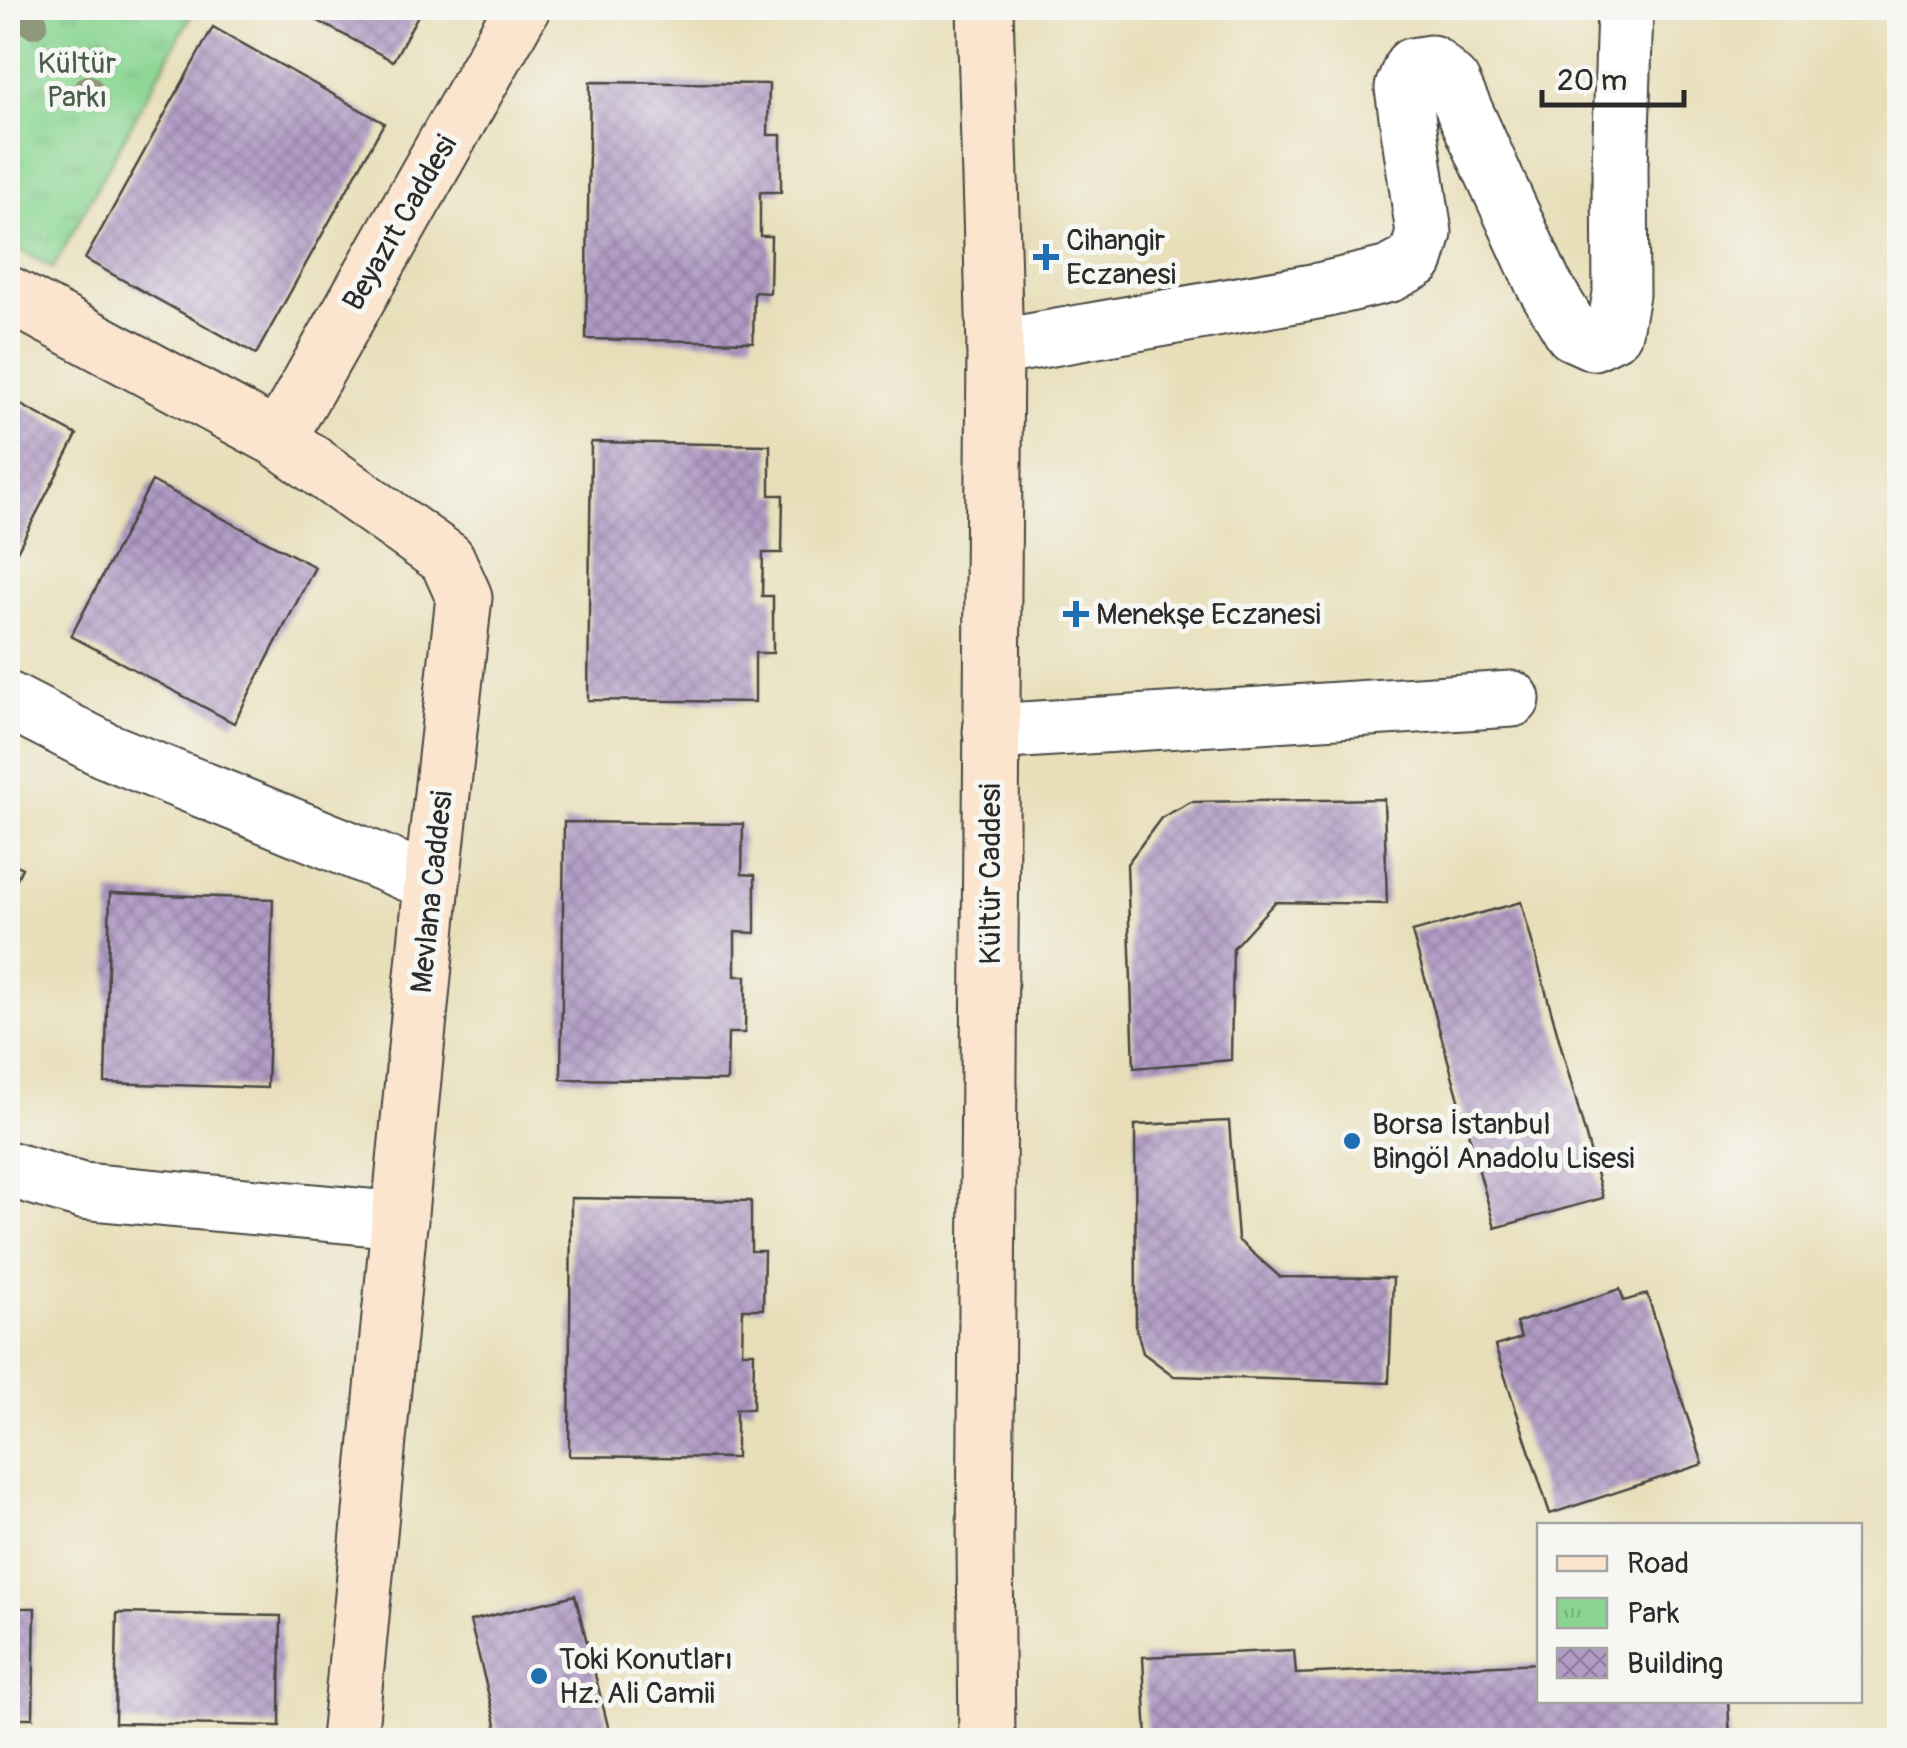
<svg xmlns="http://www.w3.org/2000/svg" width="1907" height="1748" font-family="Pangolin,sans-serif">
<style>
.park{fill:url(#park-tufts);stroke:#5a805e;stroke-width:2.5}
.building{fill:url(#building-cross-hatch)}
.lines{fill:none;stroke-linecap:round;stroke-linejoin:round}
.street-casing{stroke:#474640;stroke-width:59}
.secondary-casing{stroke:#474640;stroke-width:59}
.street{stroke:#fff;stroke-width:55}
.secondary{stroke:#fbe5cf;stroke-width:55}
.tree{fill:#90987c}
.poi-dot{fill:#1f6fb2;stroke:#f6f6f2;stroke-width:4}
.labels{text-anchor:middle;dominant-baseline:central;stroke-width:10;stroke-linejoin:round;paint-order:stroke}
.park-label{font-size:30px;fill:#485e4a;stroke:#f6f6f2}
.street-label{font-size:30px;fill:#2b2b2b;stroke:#f6f6f2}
.poi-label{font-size:30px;fill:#2b2b2b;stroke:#f6f6f2;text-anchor:start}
</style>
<defs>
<pattern id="park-tufts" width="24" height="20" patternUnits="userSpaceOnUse" patternTransform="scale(2.5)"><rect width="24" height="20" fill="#8ad592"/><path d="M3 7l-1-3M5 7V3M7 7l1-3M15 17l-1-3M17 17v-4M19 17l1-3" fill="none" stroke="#77b77e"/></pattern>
<pattern id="building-cross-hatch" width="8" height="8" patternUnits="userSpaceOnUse" patternTransform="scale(2.5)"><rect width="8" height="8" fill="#b29cc6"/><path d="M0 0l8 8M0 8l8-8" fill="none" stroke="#917fa1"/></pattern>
</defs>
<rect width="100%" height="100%" fill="#f6f6f2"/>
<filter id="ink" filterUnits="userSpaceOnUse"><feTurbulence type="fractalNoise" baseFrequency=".01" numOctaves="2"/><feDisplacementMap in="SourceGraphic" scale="20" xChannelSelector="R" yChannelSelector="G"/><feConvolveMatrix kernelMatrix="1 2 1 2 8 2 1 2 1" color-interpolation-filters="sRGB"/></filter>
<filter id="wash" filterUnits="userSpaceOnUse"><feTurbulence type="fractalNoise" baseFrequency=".0048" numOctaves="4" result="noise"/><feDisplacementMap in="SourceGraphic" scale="40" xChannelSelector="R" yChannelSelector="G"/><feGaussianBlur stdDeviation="2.25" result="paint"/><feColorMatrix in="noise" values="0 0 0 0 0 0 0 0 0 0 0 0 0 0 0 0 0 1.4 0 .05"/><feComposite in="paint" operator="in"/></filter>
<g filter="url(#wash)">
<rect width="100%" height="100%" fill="#e8dfba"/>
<path class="park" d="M 8,8 L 195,8 L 53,268 L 8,244 Z"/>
<g id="blocks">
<path class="building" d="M 294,8 L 422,8 L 393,61 Z
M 213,27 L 384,123 L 256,354 L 85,259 Z
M 590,82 L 769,84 L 768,135 L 781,135 L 781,192 L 760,192 L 760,236 L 771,236 L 770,293 L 754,292 L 753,342 L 586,339 Z
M 8,398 L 77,435 L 8,569 Z
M 591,442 L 770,445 L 770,495 L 783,495 L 782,553 L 763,553 L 762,596 L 773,596 L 773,653 L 755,653 L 755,702 L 588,700 Z
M 152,481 L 315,567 L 234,723 L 71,636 Z
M 1384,799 L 1387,904 L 1275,902 L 1233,948 L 1231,1060 L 1134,1068 L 1127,864 L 1161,818 L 1191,802 Z
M 564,822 L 743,824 L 742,874 L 755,875 L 755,933 L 735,932 L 735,976 L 746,976 L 745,1033 L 728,1033 L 727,1081 L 561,1079 Z
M 8,860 L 22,868 L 8,897 Z
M 110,893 L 273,899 L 267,1088 L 105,1083 Z
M 1521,902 L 1603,1198 L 1495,1228 L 1412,932 Z
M 1229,1121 L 1238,1240 L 1280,1277 L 1393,1278 L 1389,1383 L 1174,1376 L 1143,1353 L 1136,1326 L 1135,1125 Z
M 571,1198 L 751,1201 L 751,1251 L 764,1251 L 763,1309 L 743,1309 L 742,1352 L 754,1352 L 753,1409 L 736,1409 L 736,1458 L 569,1456 Z
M 1620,1289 L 1624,1301 L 1647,1294 L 1703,1464 L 1550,1514 L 1495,1346 L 1521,1338 L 1516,1323 Z
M 575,1595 L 609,1730 L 569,1740 L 500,1740 L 470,1621 Z
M 8,1608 L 35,1608 L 33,1718 L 8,1718 Z
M 117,1613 L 281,1616 L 280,1726 L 115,1723 Z
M 1294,1650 L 1296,1674 L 1540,1663 L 1540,1700 L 1728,1700 L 1730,1740 L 1147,1740 L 1143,1657 Z"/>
</g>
</g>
<g filter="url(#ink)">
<use href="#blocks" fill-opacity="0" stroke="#474640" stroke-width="2.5"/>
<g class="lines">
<g class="street-casing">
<path id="street" d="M 995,348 L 1323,290 L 1390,274 L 1416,260 L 1424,233 L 1403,88 L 1412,66 L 1431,63 L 1452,83 L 1543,283 L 1573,333 L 1593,342 L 1614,332 L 1621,294 L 1620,167 L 1625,8
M 8,700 L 105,750 L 432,883
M 991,732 L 1512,699
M 8,1169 L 82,1191 L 400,1220"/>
</g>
<g class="secondary-casing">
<path id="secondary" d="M 985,8 L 995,348 L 985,1546 L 987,1740
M 8,294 L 278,439 L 447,559 L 464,597 L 432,883 L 349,1740
M 278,439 L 522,8"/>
</g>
<use href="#street" class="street"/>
<use href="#secondary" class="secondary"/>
</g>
<g class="tree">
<circle cx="33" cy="23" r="15"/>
<circle cx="88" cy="90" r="15"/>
</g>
</g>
<g class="poi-dot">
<path d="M1041 242h10v10h10v10h-10v10h-10v-10h-10v-10h10z"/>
<path d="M1071 599h10v10h10v10h-10v10h-10v-10h-10v-10h10z"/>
<circle cx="1352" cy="1141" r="10"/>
<circle cx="539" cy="1676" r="10"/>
</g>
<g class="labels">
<g class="park-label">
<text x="77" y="63">Kültür<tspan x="77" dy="34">Parkı</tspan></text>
</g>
<g class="street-label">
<text transform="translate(400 223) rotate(-60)">Beyazıt Caddesi</text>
<text transform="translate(990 874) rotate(-90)">Kültür Caddesi</text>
<text transform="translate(432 892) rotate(-84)">Mevlana Caddesi</text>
</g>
<g class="poi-label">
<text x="1066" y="240">Cihangir<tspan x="1066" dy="34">Eczanesi</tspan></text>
<text x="1096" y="614">Menekşe Eczanesi</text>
<text x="1372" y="1124">Borsa İstanbul<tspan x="1372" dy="34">Bingöl Anadolu Lisesi</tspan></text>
<text x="559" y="1659">Toki Konutları<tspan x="559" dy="34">Hz. Ali Camii</tspan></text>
</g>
</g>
<rect width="1907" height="1748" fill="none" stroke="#f6f6f2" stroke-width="40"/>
<rect x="1537" y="1523" width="325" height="180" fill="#f6f6f2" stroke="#a5a5a2" stroke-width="2.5"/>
<rect x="1557" y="1556" width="50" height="15" fill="#fbe5cf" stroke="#a5a5a2" stroke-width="2.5"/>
<text x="1627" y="1573" font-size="30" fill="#2b2b2b">Road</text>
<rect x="1557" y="1598" width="50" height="30" fill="url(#park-tufts)" stroke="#a5a5a2" stroke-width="2.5"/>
<text x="1627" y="1623" font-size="30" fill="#2b2b2b">Park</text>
<rect x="1557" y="1648" width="50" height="30" fill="url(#building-cross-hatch)" stroke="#a5a5a2" stroke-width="2.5"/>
<text x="1627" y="1673" font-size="30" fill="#2b2b2b">Building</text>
<path d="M1542 90v15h142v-15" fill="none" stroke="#2b2b2b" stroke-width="5"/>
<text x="1557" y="90" font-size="30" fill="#2b2b2b" stroke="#f6f6f2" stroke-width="8" paint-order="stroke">20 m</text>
</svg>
